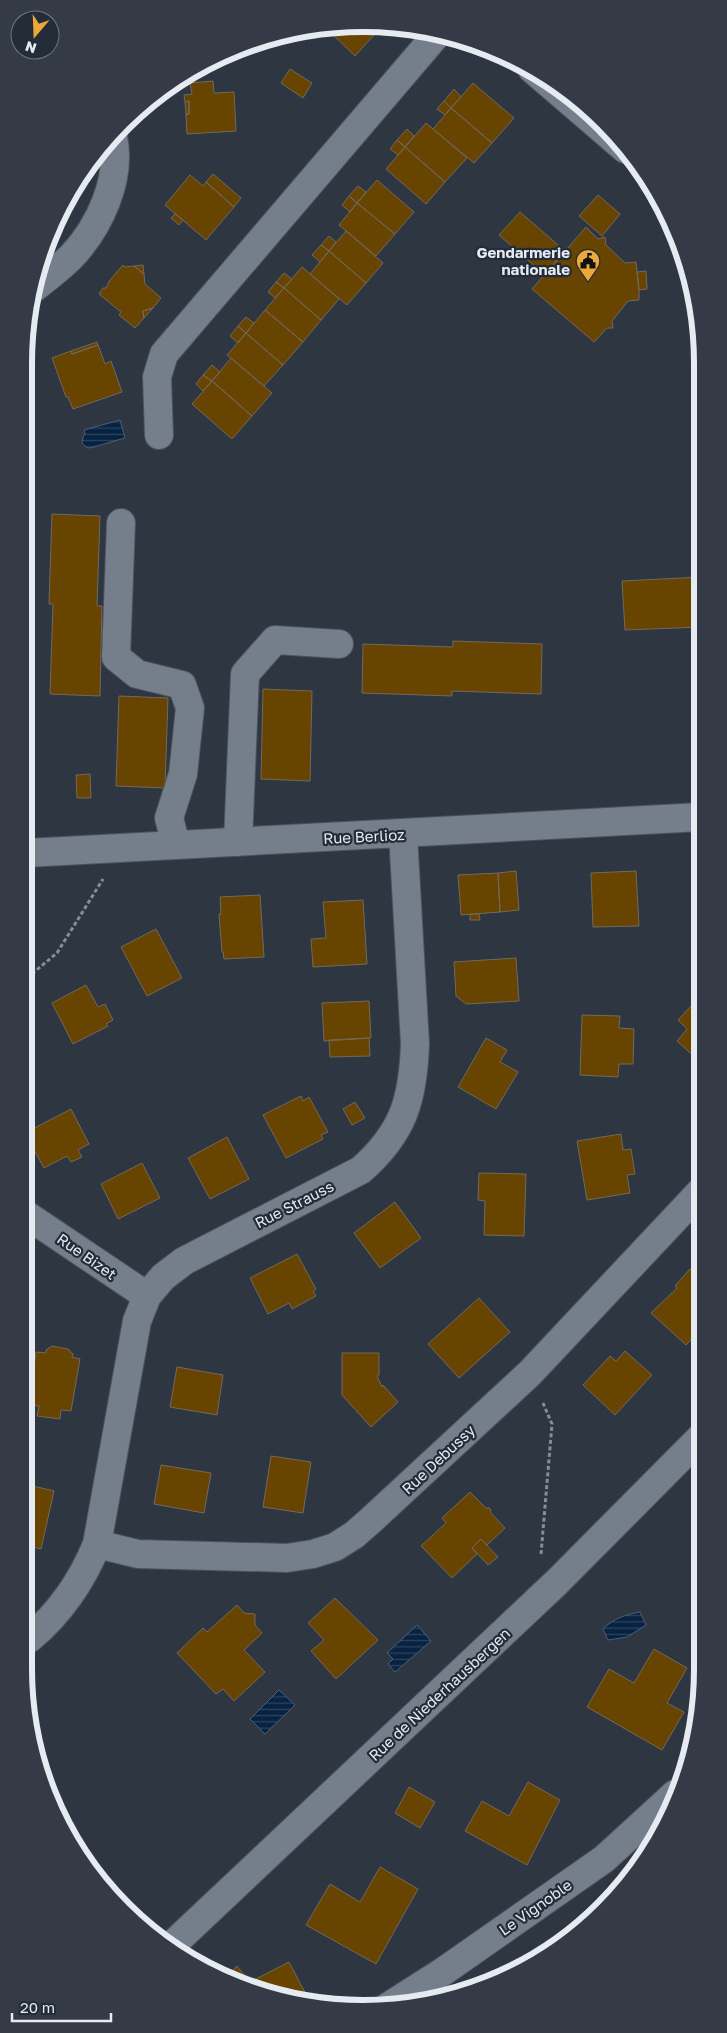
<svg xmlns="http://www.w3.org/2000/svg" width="727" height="2033" font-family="'Golos Text',sans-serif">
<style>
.water{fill:url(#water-rules);stroke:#4b5f77}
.building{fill:#674400;stroke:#72695d}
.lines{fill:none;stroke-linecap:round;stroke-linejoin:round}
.minor-casing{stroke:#4c535c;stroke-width:30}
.path{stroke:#868d96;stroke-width:3;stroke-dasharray:4 2.5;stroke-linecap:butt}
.minor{stroke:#757e8b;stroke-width:28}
.labels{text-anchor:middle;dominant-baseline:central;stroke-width:4.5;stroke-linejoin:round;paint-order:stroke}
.poi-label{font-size:15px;font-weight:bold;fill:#e6ebf2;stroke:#242c37;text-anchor:end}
.street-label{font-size:15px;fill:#e6ebf2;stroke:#242c37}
.rim{fill:none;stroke:#e6ebf2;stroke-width:6}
</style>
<defs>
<pattern id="water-rules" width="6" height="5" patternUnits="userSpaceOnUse" patternTransform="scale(1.25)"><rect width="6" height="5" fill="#082342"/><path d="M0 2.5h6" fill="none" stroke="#2c435e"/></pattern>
</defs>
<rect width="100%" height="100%" fill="#2e3641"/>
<path class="water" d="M 120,420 L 125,438 L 90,448 L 86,447 L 82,443 L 83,437 L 85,434 L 84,430 Z
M 640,1612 L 646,1625 L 627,1637 L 608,1640 L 603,1629 C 614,1618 625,1615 640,1612 Z
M 417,1625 L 431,1641 L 395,1672 L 388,1664 L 393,1659 L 387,1653 Z
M 279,1690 L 295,1705 L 265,1734 L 250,1719 Z"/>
<path class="building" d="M 383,25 L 355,56 L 328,30 L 331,26 Z
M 290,69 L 312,83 L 303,98 L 281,83 Z
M 213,81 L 214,93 L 234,92 L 236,131 L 187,134 L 186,114 L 189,114 L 189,101 L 185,102 L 184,95 L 192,94 L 190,83 Z
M 473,83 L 514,118 L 492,143 L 451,108 Z
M 454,89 L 461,97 L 451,108 L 444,101 Z
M 189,101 L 189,114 L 186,114 L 185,102 Z
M 444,101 L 451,108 L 445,115 L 437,109 Z
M 451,108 L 492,143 L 474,163 L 433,129 Z
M 426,123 L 467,158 L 445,182 L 405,147 Z
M 407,129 L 414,136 L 405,147 L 397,140 Z
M 397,140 L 405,147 L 398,155 L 390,149 Z
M 405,147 L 445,182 L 426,204 L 386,169 Z
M 213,174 L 241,198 L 234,207 L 206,182 Z
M 190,175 L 203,186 L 206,182 L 234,207 L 206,240 L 165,205 Z
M 377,180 L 414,212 L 395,234 L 357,203 Z
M 358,186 L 366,192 L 357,203 L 349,196 Z
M 598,195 L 620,214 L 602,236 L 579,216 Z
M 349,196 L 357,203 L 350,212 L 342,205 Z
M 357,203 L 395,234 L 376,256 L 339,225 Z
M 520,212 L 565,251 L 545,275 L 499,235 Z
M 175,214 L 183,220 L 179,225 L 171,218 Z
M 586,227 L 598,239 L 605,237 L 606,245 L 625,263 L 636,262 L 639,290 L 639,300 L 628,301 L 612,321 L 613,328 L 607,328 L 594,342 L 532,289 Z
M 346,231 L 383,263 L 366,283 L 329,251 Z
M 329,236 L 336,242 L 329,251 L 321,245 Z
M 321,245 L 329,251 L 320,262 L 312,255 Z
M 329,251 L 366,283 L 347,305 L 310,274 Z
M 123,265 L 124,267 L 134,266 L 144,274 L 145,284 L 161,298 L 153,308 L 143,311 L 144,318 L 135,328 L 119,315 L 121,312 L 99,294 L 103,288 L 106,288 L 110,280 Z
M 143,265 L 144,274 L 134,266 Z
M 302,267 L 339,299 L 321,320 L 284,288 Z
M 646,271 L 647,289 L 639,290 L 637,272 Z
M 284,273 L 292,279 L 284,288 L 276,282 Z
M 276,282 L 284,288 L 275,298 L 268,292 Z
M 284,288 L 321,320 L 303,342 L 265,310 Z
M 153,308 L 144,318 L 143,311 Z
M 265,310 L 303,342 L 283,365 L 246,333 Z
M 246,317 L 254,323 L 246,333 L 238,326 Z
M 238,326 L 246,333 L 238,343 L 230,336 Z
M 246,333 L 283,365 L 264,386 L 227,355 Z
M 97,342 L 98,345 L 72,354 L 71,351 Z
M 98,345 L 105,364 L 111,361 L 122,392 L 73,409 L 68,397 L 66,397 L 52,358 L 71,351 L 72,354 Z
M 231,358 L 272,393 L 252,416 L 212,381 Z
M 212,365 L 220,372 L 212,381 L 203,375 Z
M 203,375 L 212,381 L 203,391 L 196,384 Z
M 212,381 L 252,416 L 232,439 L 192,404 Z
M 52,514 L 100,516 L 97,606 L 102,606 L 100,696 L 50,694 L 53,604 L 49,604 Z
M 701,577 L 701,627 L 625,630 L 622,581 Z
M 453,641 L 542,644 L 541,694 L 452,691 L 452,696 L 362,693 L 363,644 L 453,647 Z
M 263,689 L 312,691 L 310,781 L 261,779 Z
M 119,696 L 168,698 L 165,788 L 116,786 Z
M 90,774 L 91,798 L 77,798 L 76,775 Z
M 516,871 L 519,910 L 500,912 L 498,873 Z
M 636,871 L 639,926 L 593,927 L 591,873 Z
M 498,873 L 500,912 L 461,915 L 458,875 Z
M 260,895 L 264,957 L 224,959 L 223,952 L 222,952 L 219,914 L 221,914 L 220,897 Z
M 363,900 L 367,964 L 313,967 L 311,939 L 326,938 L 323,902 Z
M 470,914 L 479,914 L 480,920 L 470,920 Z
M 156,929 L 182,978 L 147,996 L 121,947 Z
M 516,958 L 519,1001 L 466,1004 L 456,996 L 454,962 Z
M 86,985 L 98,1007 L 105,1004 L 113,1020 L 106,1024 L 108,1026 L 73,1044 L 52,1003 Z
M 702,994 L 702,1056 L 698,1060 L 677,1041 L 687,1029 L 678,1020 Z
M 369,1001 L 371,1038 L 324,1041 L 322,1003 Z
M 582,1015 L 620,1016 L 619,1028 L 634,1029 L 633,1064 L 619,1064 L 618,1077 L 580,1075 Z
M 369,1038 L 370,1056 L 330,1057 L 329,1040 Z
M 486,1038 L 507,1050 L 500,1062 L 518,1072 L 496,1109 L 458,1087 Z
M 27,1061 L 33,1069 L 27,1074 Z
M 301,1096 L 303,1101 L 309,1097 L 328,1132 L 321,1135 L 323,1139 L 286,1158 L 263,1115 Z
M 355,1102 L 365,1118 L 352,1125 L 343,1109 Z
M 71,1109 L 89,1144 L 78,1150 L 82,1157 L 71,1162 L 67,1156 L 44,1168 L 27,1137 L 27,1132 Z
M 621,1134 L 623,1150 L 631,1149 L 635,1174 L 627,1175 L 630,1193 L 587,1200 L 577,1141 Z
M 227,1137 L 249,1179 L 210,1199 L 188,1158 Z
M 142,1163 L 160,1198 L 118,1219 L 101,1184 Z
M 479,1173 L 526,1174 L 524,1236 L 484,1235 L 485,1201 L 478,1200 Z
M 395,1202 L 421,1238 L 380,1268 L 354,1233 Z
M 297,1254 L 316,1289 L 313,1291 L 316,1296 L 292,1309 L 289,1303 L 268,1314 L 250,1278 Z
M 690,1269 L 702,1280 L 703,1328 L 686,1345 L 651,1313 L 677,1288 L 675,1286 Z
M 479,1298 L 510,1332 L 459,1378 L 428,1344 Z
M 52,1346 L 68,1349 L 73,1354 L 72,1357 L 80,1359 L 71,1411 L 61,1410 L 60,1419 L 37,1416 L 39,1406 L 29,1405 L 36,1352 L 46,1353 L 46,1350 Z
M 625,1351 L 652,1375 L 615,1415 L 583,1385 L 610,1356 L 616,1361 Z
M 342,1353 L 379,1353 L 379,1375 L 377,1376 L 382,1387 L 383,1385 L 398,1402 L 371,1427 L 342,1395 Z
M 177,1367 L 223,1375 L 217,1415 L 170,1407 Z
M 271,1456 L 311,1462 L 303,1513 L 263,1507 Z
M 161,1465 L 211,1473 L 204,1513 L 154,1504 Z
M 29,1485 L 54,1491 L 41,1549 L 29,1546 Z
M 470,1492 L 487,1509 L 488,1507 L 491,1510 L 490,1512 L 505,1528 L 487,1545 L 481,1539 L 472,1548 L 477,1554 L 452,1578 L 421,1546 L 446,1523 L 442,1518 Z
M 481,1539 L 498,1557 L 488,1565 L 472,1548 Z
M 335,1598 L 378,1640 L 336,1679 L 311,1651 L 324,1640 L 308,1623 Z
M 237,1605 L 244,1613 L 255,1614 L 255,1625 L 262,1633 L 244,1650 L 265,1672 L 234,1701 L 223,1689 L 216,1694 L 177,1653 L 203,1628 L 207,1632 Z
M 654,1649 L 687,1668 L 667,1703 L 684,1712 L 662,1750 L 587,1707 L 609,1669 L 634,1683 Z
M 528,1782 L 560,1800 L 527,1865 L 465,1831 L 482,1801 L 509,1816 Z
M 409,1787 L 435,1802 L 420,1828 L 395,1813 Z
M 380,1867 L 418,1889 L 376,1964 L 306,1925 L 330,1884 L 360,1902 Z
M 289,1962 L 310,2002 L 309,2003 L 246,1984 Z
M 237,1966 L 250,1982 L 246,1984 L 225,1978 Z"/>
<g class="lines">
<g class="minor-casing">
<path id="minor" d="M 532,69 L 625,149
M 34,288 C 47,278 60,268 72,256 C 100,226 122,178 113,137
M 159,435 L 157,377 L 164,354 L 438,33
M 121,523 L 116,657 L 137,674 L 182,685 L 190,708 L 183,774 L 169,818 L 176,845
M 238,842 L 245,674 L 275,640 L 339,644
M 26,853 L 701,817
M 28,1216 L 147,1296
M 97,1544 L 138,1554 L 287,1558 L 313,1554 L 335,1547 L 354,1535 L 370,1521 L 530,1373 L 702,1190
M 30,1638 C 61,1612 82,1581 97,1544 L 137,1321 L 147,1296 L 163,1277 L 184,1261 L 361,1170 C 404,1132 413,1099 415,1044 L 403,834
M 170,1947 L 557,1582 L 703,1435
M 386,2008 L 444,1971 L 604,1859 L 675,1794"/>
</g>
<path class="path" d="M 27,978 L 57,953 L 103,879
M 541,1554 L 552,1424 L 543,1403"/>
<use href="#minor" class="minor"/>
</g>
<defs>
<g id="civic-pin" transform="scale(1.25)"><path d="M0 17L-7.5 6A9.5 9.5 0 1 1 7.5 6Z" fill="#eba939" stroke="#242c37"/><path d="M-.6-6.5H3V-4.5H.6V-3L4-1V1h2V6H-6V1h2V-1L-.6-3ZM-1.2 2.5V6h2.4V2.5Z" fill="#111"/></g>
</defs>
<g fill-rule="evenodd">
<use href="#civic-pin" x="588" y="261"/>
</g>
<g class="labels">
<g class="poi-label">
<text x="570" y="252">Gendarmerie<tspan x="570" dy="17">nationale</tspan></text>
</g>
<g class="street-label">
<text transform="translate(364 836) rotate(-3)">Rue Berlioz</text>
<text transform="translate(294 1204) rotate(-27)">Rue Strauss</text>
<text transform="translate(87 1256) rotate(35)">Rue Bizet</text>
<text transform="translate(438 1459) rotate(-43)">Rue Debussy</text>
<text transform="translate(439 1694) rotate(-43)">Rue de Niederhausbergen</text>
<text transform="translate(535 1907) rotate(-35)">Le Vignoble</text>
</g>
</g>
<path d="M0 0H727V2033H0ZM363 32H363A331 331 0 0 1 694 363V1669A331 331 0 0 1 363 2000H363A331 331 0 0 1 32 1669V363A331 331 0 0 1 363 32Z" fill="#343b46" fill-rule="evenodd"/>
<path class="rim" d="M363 32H363A331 331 0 0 1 694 363V1669A331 331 0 0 1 363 2000H363A331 331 0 0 1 32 1669V363A331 331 0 0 1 363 32Z"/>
<g transform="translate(35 35) rotate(199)"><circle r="24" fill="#242c37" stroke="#727882"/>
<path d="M0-4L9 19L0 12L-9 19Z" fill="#eba939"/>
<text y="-8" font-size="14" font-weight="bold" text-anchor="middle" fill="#e6ebf2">N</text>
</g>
<path d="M12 2013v8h99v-8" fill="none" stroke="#e6ebf2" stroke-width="2.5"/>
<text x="20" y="2013" font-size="15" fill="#e6ebf2" stroke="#242c37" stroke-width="4" paint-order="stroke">20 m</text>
</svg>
